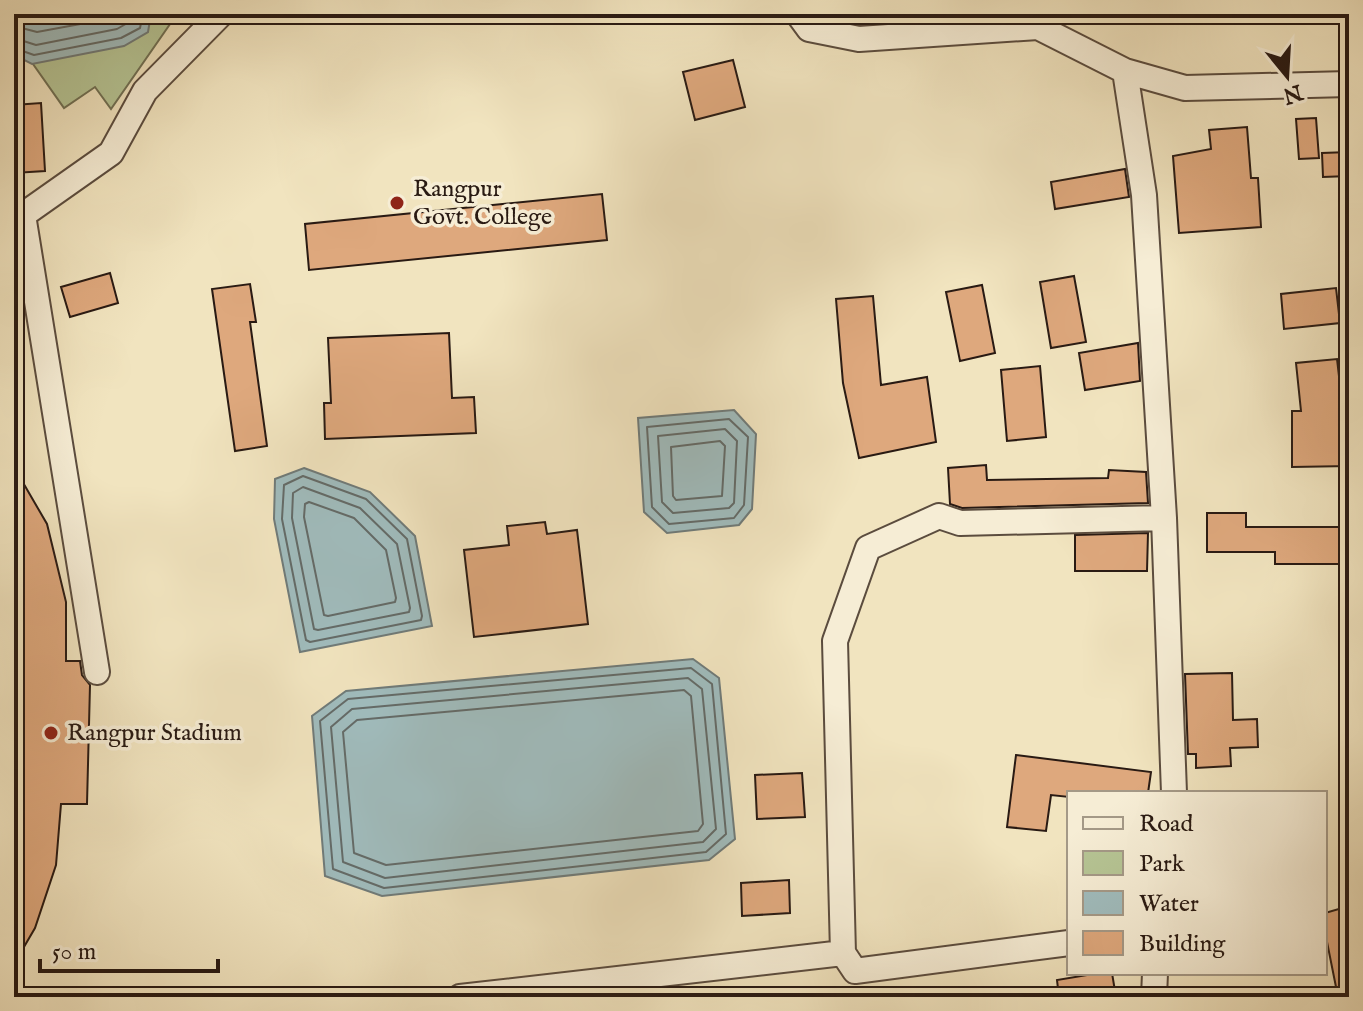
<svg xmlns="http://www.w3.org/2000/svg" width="1363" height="1011" font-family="'IM FELL English',serif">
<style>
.green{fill:#b6c595;stroke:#707054;stroke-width:2}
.water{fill:#a0bcbd;stroke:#707b79;stroke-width:2}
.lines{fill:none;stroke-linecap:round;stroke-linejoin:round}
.shore{stroke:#646b68;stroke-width:2}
.building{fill:#dea87d;stroke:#291a13;stroke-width:2}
.minor-casing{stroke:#5b4c3e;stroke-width:28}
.minor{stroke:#f6edd5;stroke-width:24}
.poi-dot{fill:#8f2418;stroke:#f6edd5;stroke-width:3}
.labels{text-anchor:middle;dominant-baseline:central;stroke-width:7;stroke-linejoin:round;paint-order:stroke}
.poi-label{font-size:24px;fill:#291a13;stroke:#f6edd5;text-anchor:start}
</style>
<rect width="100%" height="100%" fill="#f1e4bf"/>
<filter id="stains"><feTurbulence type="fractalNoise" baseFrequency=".0025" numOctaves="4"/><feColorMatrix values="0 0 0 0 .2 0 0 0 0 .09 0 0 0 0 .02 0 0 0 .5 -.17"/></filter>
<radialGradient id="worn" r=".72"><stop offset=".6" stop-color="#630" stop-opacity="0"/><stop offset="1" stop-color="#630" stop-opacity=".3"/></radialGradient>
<path class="green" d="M 14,14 L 177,14 L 111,109 L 95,87 L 64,108 L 14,37 Z"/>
<path class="water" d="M 14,14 L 151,14 L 148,32 L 124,46 L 32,64 L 14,55 Z
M 734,410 L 756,434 L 752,509 L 739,525 L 667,533 L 644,512 L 638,418 Z
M 304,468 L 370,492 L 415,536 L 432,626 L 300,652 L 274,519 L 275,479 Z
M 693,659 L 719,678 L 735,839 L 709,860 L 382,896 L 325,876 L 312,716 L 346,691 Z"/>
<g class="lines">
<path class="shore" d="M 14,26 L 37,32 L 113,18 L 120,14
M 14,38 L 36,45 L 117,29 L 131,21 L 132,14
M 14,48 L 34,55 L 121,38 L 140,28 L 143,14
M 729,419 L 748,437 L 744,505 L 734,518 L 669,524 L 652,507 L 647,427 Z
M 725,429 L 737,441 L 734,503 L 729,508 L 673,513 L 662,502 L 658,436 Z
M 720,441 L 725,446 L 722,496 L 676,500 L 673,496 L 671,447 Z
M 303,476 L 366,499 L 407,539 L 422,616 L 421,620 L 310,642 L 306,640 L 282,519 L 284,485 Z
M 303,487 L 360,508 L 397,544 L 410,608 L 409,612 L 318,630 L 314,629 L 292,518 L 293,493 Z
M 309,502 L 354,518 L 386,550 L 396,598 L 395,602 L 328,616 L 324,615 L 304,517 L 305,504 Z
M 691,668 L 712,684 L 726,834 L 706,852 L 384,888 L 333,869 L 320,721 L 348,699 Z
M 688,678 L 702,689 L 716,829 L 703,842 L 385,878 L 343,862 L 331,727 L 352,709 Z
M 684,690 L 691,696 L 703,824 L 698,831 L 386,865 L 354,853 L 343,732 L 357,720 Z"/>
</g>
<path class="building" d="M 733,60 L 745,107 L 695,120 L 683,72 Z
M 41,103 L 45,171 L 14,173 L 14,105 Z
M 1316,118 L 1319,158 L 1299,159 L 1296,119 Z
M 1247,127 L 1251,178 L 1258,178 L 1261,227 L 1179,233 L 1173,156 L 1211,149 L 1209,130 Z
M 1349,152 L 1349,176 L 1323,177 L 1322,153 Z
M 1125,169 L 1129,197 L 1055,209 L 1051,182 Z
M 602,194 L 607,240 L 309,270 L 305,224 Z
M 110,273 L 118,303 L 70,317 L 61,287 Z
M 1074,276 L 1086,342 L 1051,348 L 1040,282 Z
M 250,284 L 256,322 L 250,322 L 267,446 L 235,451 L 212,289 Z
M 982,285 L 995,353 L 960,361 L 946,292 Z
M 1336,288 L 1340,323 L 1284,329 L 1281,294 Z
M 873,296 L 881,385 L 927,377 L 936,442 L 859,458 L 843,383 L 836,299 Z
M 449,333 L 452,398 L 474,397 L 476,433 L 325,439 L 324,403 L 331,403 L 328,338 Z
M 1138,343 L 1140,381 L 1085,390 L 1079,353 Z
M 1337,359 L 1345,428 L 1349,428 L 1349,466 L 1292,467 L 1292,411 L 1301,411 L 1296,363 Z
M 1040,366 L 1046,437 L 1007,441 L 1001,370 Z
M 986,465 L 987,480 L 1108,478 L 1109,470 L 1146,472 L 1148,503 L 962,508 L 950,504 L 948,468 Z
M 14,467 L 47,524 L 66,602 L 66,661 L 80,661 L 82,675 L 90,685 L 87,804 L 61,804 L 56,865 L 35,928 L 14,964 L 14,868 L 18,856 L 22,602 L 14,584 Z
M 1207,513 L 1246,513 L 1246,527 L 1345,527 L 1345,564 L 1275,564 L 1275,552 L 1207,552 Z
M 545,522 L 547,534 L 577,530 L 588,624 L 474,637 L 464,550 L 509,545 L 507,526 Z
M 1148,533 L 1147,571 L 1075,571 L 1075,535 Z
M 1232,673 L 1233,720 L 1257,719 L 1258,747 L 1230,748 L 1231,766 L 1196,768 L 1196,754 L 1188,754 L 1185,674 Z
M 1016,755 L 1151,772 L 1148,793 L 1069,793 L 1069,797 L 1051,795 L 1046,831 L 1007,827 Z
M 802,773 L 805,817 L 757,819 L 755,775 Z
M 789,880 L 790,913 L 742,916 L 741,883 Z
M 1349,906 L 1349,997 L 1338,997 L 1325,932 L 1325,913 Z
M 1099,973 L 1112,973 L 1116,997 L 1059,997 L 1057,980 Z"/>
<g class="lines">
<g class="minor-casing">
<path id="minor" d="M 798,14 L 809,29 L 859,39 L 1038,27 L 1125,71 L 1185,88 L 1349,84
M 1125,71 L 1144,195 L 1164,518 L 1174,793
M 23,215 L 97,672
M 14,216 L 23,215 L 111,153 L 145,91 L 221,14
M 843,953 L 855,971 L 1069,943
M 460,997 L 843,953 L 835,641 L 868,548 L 939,516 L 960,523 L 1164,518
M 1154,997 L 1155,973"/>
</g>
<use href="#minor" class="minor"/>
</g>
<g class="poi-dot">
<circle cx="397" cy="203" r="8"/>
<circle cx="51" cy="733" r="8"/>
</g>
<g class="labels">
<g class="poi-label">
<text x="413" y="189">Rangpur<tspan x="413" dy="28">Govt. College</tspan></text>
<text x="67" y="733">Rangpur Stadium</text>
</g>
</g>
<rect width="1363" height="1011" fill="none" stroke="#f1e4bf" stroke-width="48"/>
<rect x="16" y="16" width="1331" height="979" fill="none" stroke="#291a13" stroke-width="4"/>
<rect x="24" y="24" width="1315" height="963" fill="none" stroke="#291a13" stroke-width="2"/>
<rect x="1067" y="791" width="260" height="184" fill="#f6edd5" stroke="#a49987" stroke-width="2"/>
<rect x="1083" y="817" width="40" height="12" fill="#f6edd5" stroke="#a49987" stroke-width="2"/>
<text x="1139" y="831" font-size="24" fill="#291a13">Road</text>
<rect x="1083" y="851" width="40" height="24" fill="#b6c595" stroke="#a49987" stroke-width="2"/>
<text x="1139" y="871" font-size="24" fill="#291a13">Park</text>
<rect x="1083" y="891" width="40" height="24" fill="#a0bcbd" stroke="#a49987" stroke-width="2"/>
<text x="1139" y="911" font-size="24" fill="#291a13">Water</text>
<rect x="1083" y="931" width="40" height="24" fill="#dea87d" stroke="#a49987" stroke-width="2"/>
<text x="1139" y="951" font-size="24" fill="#291a13">Building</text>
<g transform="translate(1287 76) rotate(162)" stroke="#f6edd5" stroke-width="6" paint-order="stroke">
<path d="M0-6L14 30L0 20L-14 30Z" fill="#291a13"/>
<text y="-12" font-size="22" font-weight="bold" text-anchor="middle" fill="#291a13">N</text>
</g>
<path d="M40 959v12h178v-12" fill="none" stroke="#291a13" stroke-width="4"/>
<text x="52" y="959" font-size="24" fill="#291a13" stroke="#f6edd5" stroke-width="6" paint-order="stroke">50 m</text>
<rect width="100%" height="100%" filter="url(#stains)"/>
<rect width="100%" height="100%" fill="url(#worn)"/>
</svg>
